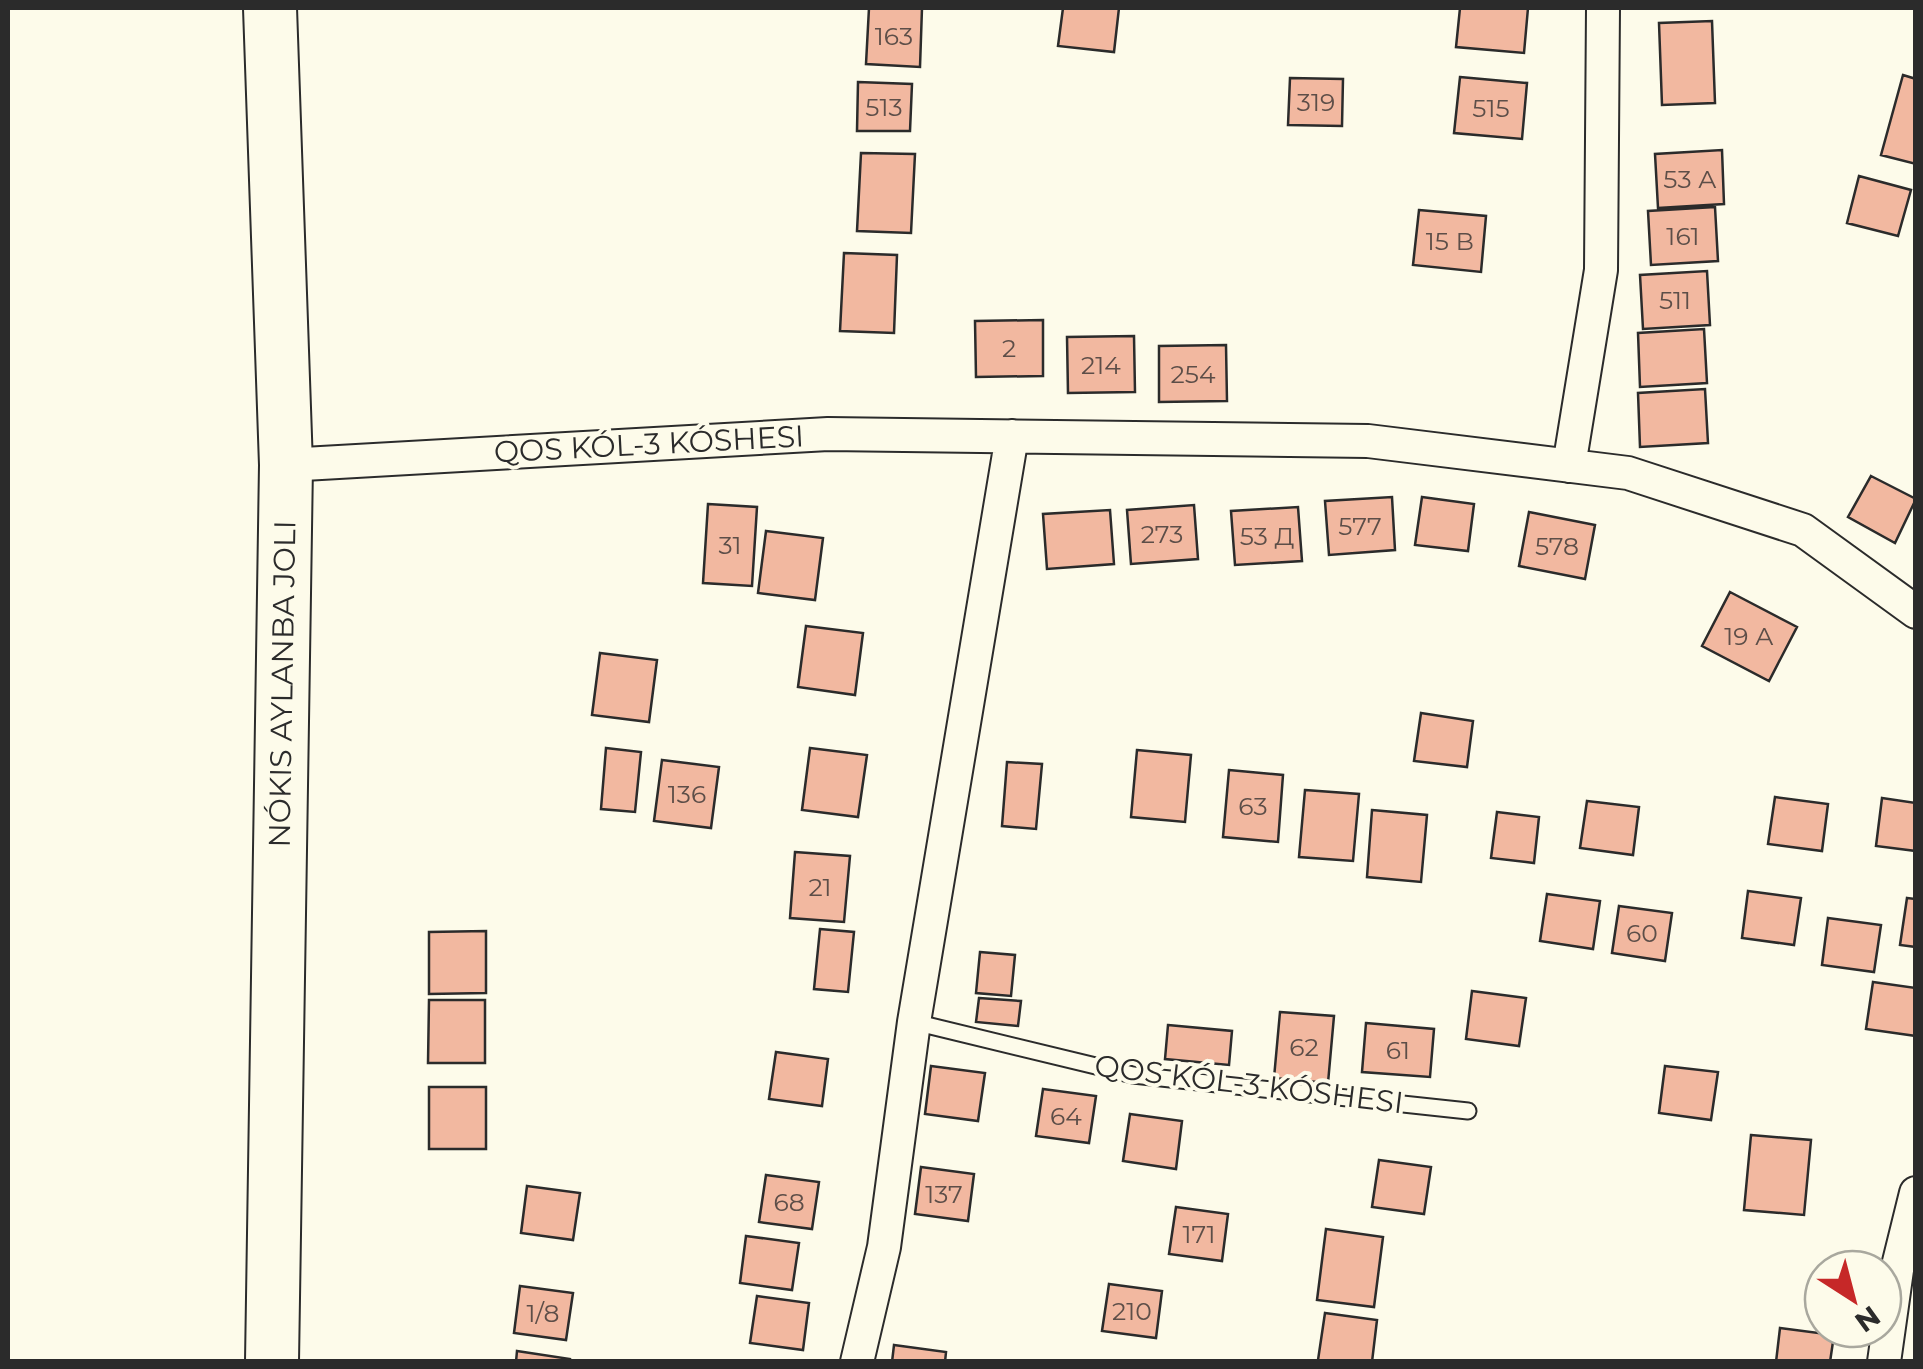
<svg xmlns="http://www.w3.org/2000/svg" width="1923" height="1369" font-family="Montserrat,sans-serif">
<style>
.building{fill:#f2b8a0;stroke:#2b2b2b;stroke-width:2.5}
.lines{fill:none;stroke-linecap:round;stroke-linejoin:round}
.lane-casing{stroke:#2b2b2b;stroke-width:19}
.street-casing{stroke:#2b2b2b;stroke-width:36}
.primary-casing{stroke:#2b2b2b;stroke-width:56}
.lane{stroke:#fdfbea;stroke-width:15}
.street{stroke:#fdfbea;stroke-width:32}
.primary{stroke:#fdfbea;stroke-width:52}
.labels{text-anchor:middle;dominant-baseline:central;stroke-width:8;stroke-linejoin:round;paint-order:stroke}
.number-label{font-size:25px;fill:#5d4e48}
.street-label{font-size:30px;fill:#2b2b2b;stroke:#fdfbea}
</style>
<rect width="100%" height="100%" fill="#fdfbea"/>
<path class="building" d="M 869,8 L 922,8 L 920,67 L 866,64 Z
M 1063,8 L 1119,8 L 1114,52 L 1058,46 Z
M 1460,8 L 1528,8 L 1524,53 L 1456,47 Z
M 1712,21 L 1715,103 L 1662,105 L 1659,23 Z
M 1903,75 L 1916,79 L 1916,164 L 1881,155 Z
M 1460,77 L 1527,83 L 1522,139 L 1454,133 Z
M 1290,78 L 1343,79 L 1342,126 L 1288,125 Z
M 858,82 L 912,84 L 910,131 L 857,131 Z
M 1722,150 L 1724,204 L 1658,208 L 1655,154 Z
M 861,153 L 915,154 L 911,233 L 857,231 Z
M 1859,176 L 1911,190 L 1898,236 L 1847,223 Z
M 1715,207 L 1718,261 L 1651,265 L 1648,211 Z
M 1419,210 L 1486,216 L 1481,272 L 1413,265 Z
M 844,253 L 897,255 L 894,333 L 840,331 Z
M 1707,271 L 1710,325 L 1643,329 L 1640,275 Z
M 1043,320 L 1043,376 L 976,377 L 975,321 Z
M 1704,329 L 1707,383 L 1640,387 L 1638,333 Z
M 1134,336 L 1135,392 L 1068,393 L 1067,337 Z
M 1226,345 L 1227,401 L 1159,402 L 1159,346 Z
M 1705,389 L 1708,443 L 1640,447 L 1638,393 Z
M 1871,476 L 1916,499 L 1895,543 L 1848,517 Z
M 1392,497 L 1395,550 L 1329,555 L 1325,501 Z
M 1422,497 L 1474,504 L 1468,551 L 1415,545 Z
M 708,504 L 757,507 L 752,586 L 703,583 Z
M 1194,505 L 1198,559 L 1131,564 L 1127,510 Z
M 1298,507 L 1302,561 L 1235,565 L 1231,511 Z
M 1110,510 L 1114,564 L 1047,569 L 1043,514 Z
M 1529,512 L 1595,525 L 1585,579 L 1519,566 Z
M 766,531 L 823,538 L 815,600 L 758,593 Z
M 1730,592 L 1797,627 L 1769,681 L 1702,646 Z
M 806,626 L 863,633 L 855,695 L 798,687 Z
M 600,653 L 657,660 L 649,722 L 592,715 Z
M 1421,713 L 1473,721 L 1467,767 L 1414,761 Z
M 606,748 L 641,752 L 635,812 L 601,809 Z
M 810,748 L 867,755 L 858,817 L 802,810 Z
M 1137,750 L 1191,755 L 1185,822 L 1131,817 Z
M 662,760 L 719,767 L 711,828 L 654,821 Z
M 1007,762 L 1042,764 L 1036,829 L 1002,826 Z
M 1229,770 L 1283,775 L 1278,842 L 1223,837 Z
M 1305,790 L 1359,794 L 1353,861 L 1299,857 Z
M 1775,797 L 1828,804 L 1822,851 L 1768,844 Z
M 1882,798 L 1916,803 L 1916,851 L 1876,846 Z
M 1587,801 L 1639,807 L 1633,855 L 1580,848 Z
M 1372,810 L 1427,815 L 1421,882 L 1367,877 Z
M 1497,812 L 1539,817 L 1534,863 L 1491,858 Z
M 795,852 L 850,856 L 844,922 L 790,918 Z
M 1748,891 L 1801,898 L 1794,945 L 1742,938 Z
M 1547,894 L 1600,901 L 1593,949 L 1540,941 Z
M 1907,898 L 1916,899 L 1916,947 L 1900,945 Z
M 1619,906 L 1672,913 L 1665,961 L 1612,953 Z
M 1828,918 L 1881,925 L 1874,972 L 1822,965 Z
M 820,929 L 854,932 L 848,992 L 814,989 Z
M 486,931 L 486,993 L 429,994 L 429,932 Z
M 980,952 L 1015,955 L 1011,996 L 976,993 Z
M 1873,982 L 1916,988 L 1916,1036 L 1866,1029 Z
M 1472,991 L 1526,998 L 1519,1046 L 1466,1039 Z
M 979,998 L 1021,1001 L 1018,1026 L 976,1022 Z
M 429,1000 L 485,1000 L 485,1063 L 428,1063 Z
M 1280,1012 L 1334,1016 L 1328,1083 L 1274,1078 Z
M 1366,1023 L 1434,1029 L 1430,1077 L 1362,1072 Z
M 1168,1025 L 1232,1031 L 1229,1065 L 1165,1059 Z
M 776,1052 L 828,1059 L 822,1106 L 769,1099 Z
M 931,1066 L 985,1073 L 978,1121 L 925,1114 Z
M 1665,1066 L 1718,1072 L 1711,1120 L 1659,1113 Z
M 429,1087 L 486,1087 L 486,1149 L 429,1149 Z
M 1043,1089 L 1096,1096 L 1089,1143 L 1036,1136 Z
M 1130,1114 L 1182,1121 L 1176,1169 L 1123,1161 Z
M 1751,1135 L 1811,1140 L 1804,1215 L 1744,1210 Z
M 1379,1160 L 1431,1167 L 1424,1214 L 1372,1207 Z
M 921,1167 L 974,1174 L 968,1221 L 915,1214 Z
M 766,1175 L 819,1182 L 812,1229 L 759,1222 Z
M 527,1186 L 580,1193 L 573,1240 L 521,1233 Z
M 1176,1207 L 1228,1214 L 1222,1261 L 1169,1254 Z
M 1326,1229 L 1383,1237 L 1374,1307 L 1317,1300 Z
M 746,1236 L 799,1243 L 792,1290 L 740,1283 Z
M 1109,1284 L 1162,1291 L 1156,1338 L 1102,1331 Z
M 520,1286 L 573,1293 L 566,1340 L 514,1333 Z
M 757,1296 L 809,1303 L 803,1350 L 750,1343 Z
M 1325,1313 L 1377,1320 L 1372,1362 L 1318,1360 Z
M 1780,1328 L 1834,1335 L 1830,1362 L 1776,1362 Z
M 894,1345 L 946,1352 L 945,1362 L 892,1362 Z
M 517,1351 L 570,1359 L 570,1362 L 516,1362 Z"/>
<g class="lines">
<g class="lane-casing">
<path id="lane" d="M 914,1022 L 1133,1075 L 1468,1111"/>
</g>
<g class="street-casing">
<path id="street" d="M 286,465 L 828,434 L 1368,441 L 1628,473 L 1803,530 L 1916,612
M 1569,466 L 1601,270 L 1603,8
M 857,1362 L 884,1247 L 914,1022 L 1012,436
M 1884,1362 L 1897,1270 L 1916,1193"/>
</g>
<g class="primary-casing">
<path id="primary" d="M 270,8 L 286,465 L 272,1362"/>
</g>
<use href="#lane" class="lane"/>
<use href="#street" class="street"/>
<use href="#primary" class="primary"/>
</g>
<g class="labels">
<g class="number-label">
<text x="894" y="36">163</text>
<text x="1316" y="102">319</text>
<text x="884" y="107">513</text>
<text x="1491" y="108">515</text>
<text x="1690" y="179">53 А</text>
<text x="1683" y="236">161</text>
<text x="1450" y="241">15 В</text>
<text x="1675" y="300">511</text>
<text x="1009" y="348">2</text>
<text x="1101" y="365">214</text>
<text x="1193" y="374">254</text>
<text x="1360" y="526">577</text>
<text x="1162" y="534">273</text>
<text x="1267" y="536">53 Д</text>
<text x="730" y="545">31</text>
<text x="1557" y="546">578</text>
<text x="1749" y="636">19 А</text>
<text x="687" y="794">136</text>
<text x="1253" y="806">63</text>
<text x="820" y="887">21</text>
<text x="1642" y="933">60</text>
<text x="1304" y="1047">62</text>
<text x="1398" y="1050">61</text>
<text x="1066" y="1116">64</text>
<text x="944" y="1194">137</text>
<text x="789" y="1202">68</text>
<text x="1199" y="1234">171</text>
<text x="1132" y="1311">210</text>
<text x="543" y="1313">1/8</text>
</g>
<g class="street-label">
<text transform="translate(649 444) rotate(-3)">QOS KÓL-3 KÓSHESI</text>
<text transform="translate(282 684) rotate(-89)">NÓKIS AYLANBA JOLI</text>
<text transform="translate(1249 1084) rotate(7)">QOS KÓL-3 KÓSHESI</text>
</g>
</g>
<rect width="1923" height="1369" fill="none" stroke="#2b2b2b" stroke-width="20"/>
<g transform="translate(1853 1299) rotate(144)"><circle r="48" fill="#fdfbea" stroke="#a9a89e" stroke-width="2.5"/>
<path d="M0-8L18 38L0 25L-18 38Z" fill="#c62828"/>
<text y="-15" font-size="28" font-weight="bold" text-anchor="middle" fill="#2b2b2b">N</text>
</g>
</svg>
